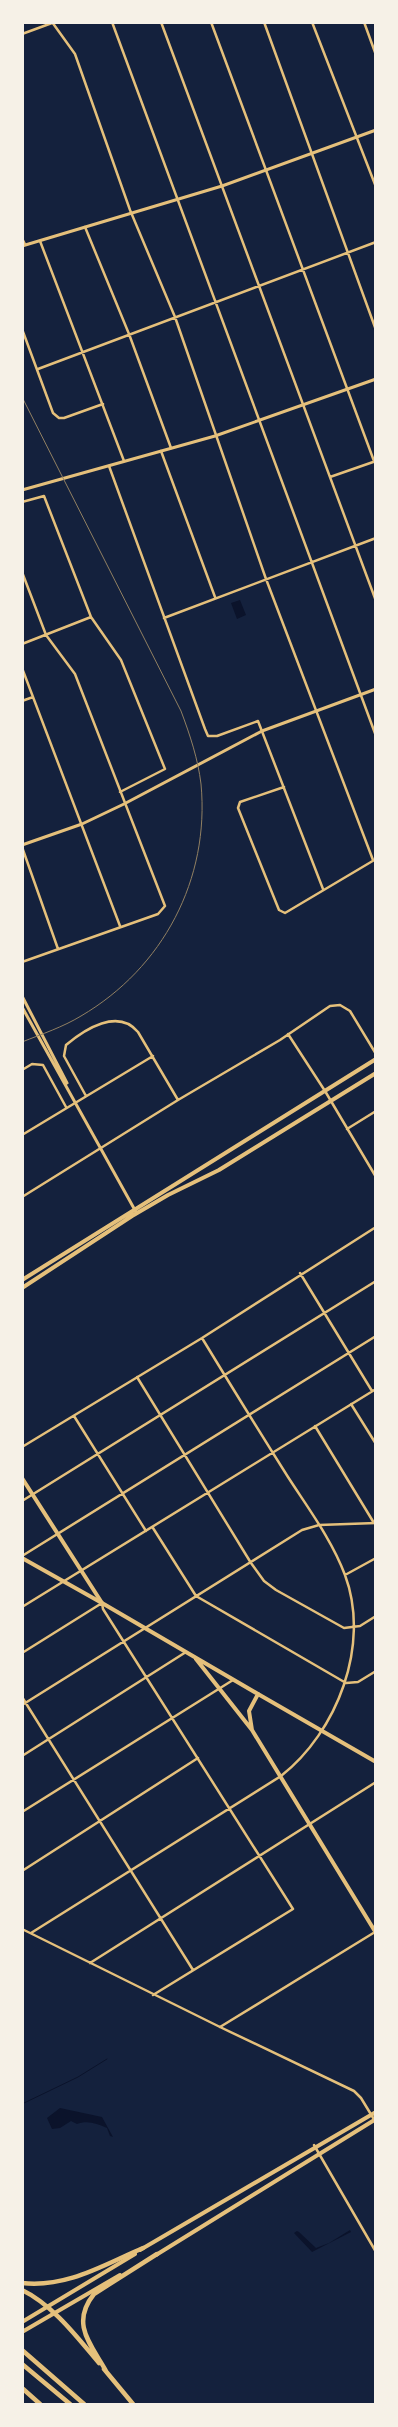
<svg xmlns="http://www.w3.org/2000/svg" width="398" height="2427" font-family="'Fira Sans Condensed',sans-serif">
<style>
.water{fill:#0b132b}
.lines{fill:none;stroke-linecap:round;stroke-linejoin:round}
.stream{stroke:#0b132b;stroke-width:1}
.minor{stroke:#e5c07b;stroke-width:2.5}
.tertiary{stroke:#e5c07b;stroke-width:3}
.secondary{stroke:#e5c07b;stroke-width:4}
.primary{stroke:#e5c07b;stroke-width:4}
.motorway{stroke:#e5c07b;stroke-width:4.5}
.rail{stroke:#918062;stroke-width:1}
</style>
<rect width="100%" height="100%" fill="#14213d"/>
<path class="water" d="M 240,600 L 246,615 L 237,619 L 231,603 Z
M 60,2108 L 102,2117 L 113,2137 L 110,2136 L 107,2128 C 97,2124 88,2120 77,2124 L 71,2121 L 60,2128 L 52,2129 L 47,2118 Z
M 350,2230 L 351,2232 L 312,2252 L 294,2233 L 297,2231 L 299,2232 L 316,2248 L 329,2243 Z"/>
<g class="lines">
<path class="stream" d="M 22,2104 L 78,2077 L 107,2059"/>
<path class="minor" d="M 52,22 L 75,54 L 130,210 L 175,317 L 266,579 L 373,860
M 112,22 L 376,736
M 161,22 L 376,601
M 211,22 L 374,461
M 264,22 L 376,330
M 312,22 L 376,187
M 364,22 L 376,55
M 22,34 L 52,23
M 85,227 L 129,334 L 171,448
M 40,241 L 124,461
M 22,329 L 53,413 L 59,418 L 64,418 L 103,404
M 38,369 L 376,242
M 161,451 L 215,597
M 109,466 L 205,729 L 208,736 L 217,736 L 258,721 L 323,889
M 330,477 L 376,461
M 22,502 L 44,496 L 91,617 L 121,660 L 165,769 L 120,792
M 22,572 L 46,635 L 75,674 L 165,906 L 158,914 L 22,962
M 164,618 L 376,538
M 22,644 L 91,617
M 22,668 L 120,926
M 22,701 L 33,697
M 284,787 L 240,802 L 238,808 L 279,910 L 285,913 L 376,859
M 22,847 L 58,949
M 288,1034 L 325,1091 L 376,1177
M 22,1070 L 32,1064 L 43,1065 L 66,1107
M 86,1096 L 64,1056 L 66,1045 C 85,1029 118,1008 138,1032 L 178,1100
M 347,1129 L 376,1111
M 22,1135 L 153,1056
M 22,1197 L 178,1100 L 280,1040 L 330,1006 L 340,1005 L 350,1011 L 376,1054
M 300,1273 L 372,1391
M 137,1377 L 251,1563 L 264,1581 L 276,1590 L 344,1628 L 360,1626 L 376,1616
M 351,1404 L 376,1444
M 74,1416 L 146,1531
M 315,1426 L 374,1523
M 22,1447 L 202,1338 L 376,1227
M 22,1501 L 376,1281
M 153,1528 L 196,1596 L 346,1683 L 358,1682 L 376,1671
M 22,1556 L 376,1336
M 345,1575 L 376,1558
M 22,1607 L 376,1389
M 22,1653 L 102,1603 L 103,1609 L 293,1909 L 153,1995
M 22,1697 L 193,1970
M 22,1705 L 302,1530 L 319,1525 L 376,1523
M 22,1756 L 186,1652
M 22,1812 L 233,1680
M 22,1871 L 198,1758
M 22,1929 L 220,2027 L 354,2091 L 361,2098 L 375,2121
M 31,1933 L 281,1776 C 337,1732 371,1645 345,1575 C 332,1540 308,1508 288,1477 C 259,1431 230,1384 202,1338
M 90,1963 L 376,1782
M 220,2027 L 375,1932
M 314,2145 L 376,2252"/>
<path class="tertiary" d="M 22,239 L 25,245
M 22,246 L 222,186 L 376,130
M 22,490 L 215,436 L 376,379
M 22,845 L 82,824 L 124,804 L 262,731 L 376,689
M 22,996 L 67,1083
M 22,1007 L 136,1212"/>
<path class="secondary" d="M 22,1280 L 376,1059
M 22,1288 L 132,1216 L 168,1195 L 219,1170 L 376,1073
M 22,1558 L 102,1603
M 258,1694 L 376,1762
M 140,2250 L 376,2112
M 156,2255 L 376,2119
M 22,2322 L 135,2254
M 22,2332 L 120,2275"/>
<path class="primary" d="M 22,1478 L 102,1603 L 258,1694 L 249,1711 L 252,1730
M 196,1659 L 252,1730 L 376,1933"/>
<path class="motorway" d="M 22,2283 C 67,2288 103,2265 143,2248
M 22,2290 C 53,2305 77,2337 99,2363
M 22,2350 L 84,2404
M 22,2364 L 70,2404
M 104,2369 L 133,2404
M 106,2371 C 91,2344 70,2324 94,2294 L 157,2254
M 22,2388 L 40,2404"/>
<path class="rail" d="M 22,397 L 181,711 C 190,735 198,759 201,784 C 210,879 163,968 81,1016 C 63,1027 42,1034 22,1042"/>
</g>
<rect width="398" height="2427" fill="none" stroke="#f6f1e7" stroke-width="48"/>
</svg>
